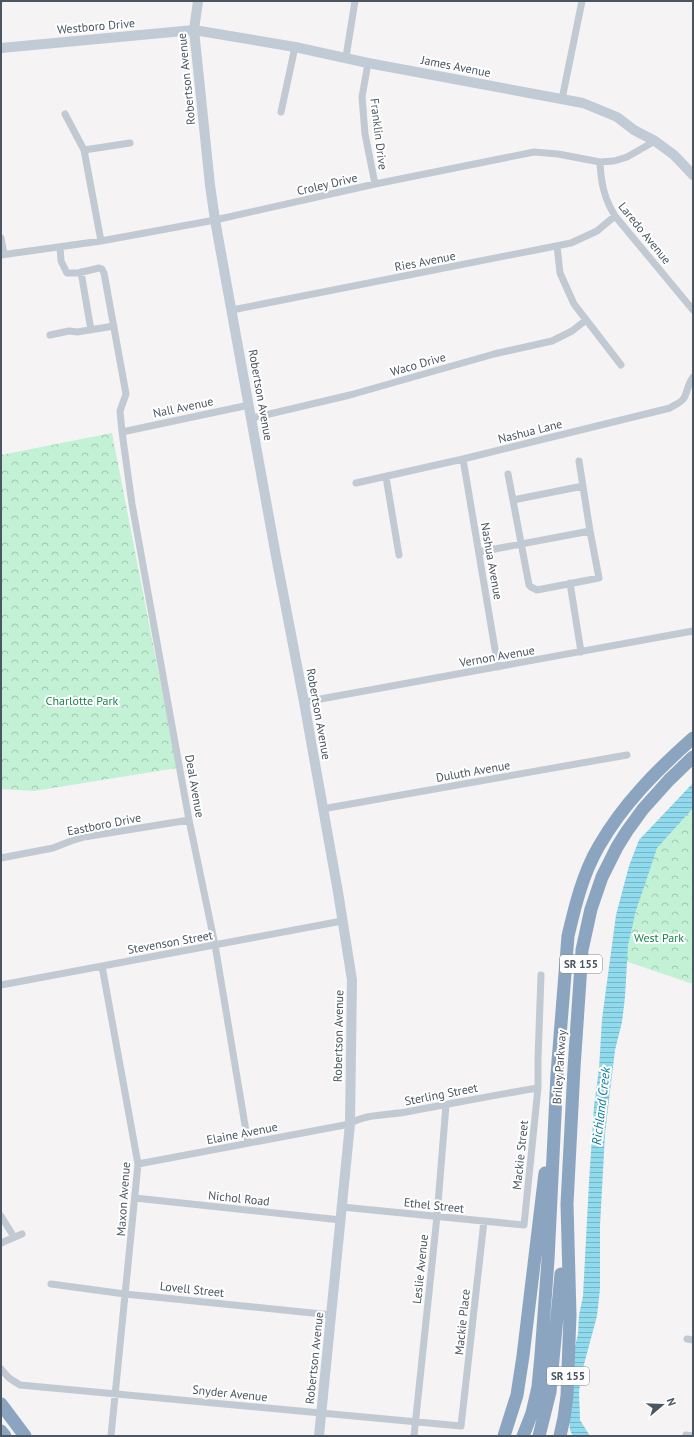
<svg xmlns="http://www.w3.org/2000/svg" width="694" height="1437" font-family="'PT Sans',sans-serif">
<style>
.park{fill:url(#park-crowns)}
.water{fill:url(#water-rules)}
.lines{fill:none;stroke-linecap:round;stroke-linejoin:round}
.street{stroke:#c1cad2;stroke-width:7}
.secondary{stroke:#c1cbd6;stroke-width:10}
.highway{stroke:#8ba5c1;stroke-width:13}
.labels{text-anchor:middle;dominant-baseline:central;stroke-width:4;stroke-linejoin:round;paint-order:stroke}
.shield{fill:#fff;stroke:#808990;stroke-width:1}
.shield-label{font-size:11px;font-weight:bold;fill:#4a5661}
.street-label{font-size:12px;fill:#4a5661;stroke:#fff}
.park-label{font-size:12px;fill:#17864f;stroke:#fff}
.water-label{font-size:13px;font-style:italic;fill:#0c7c9b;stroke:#fff}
</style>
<defs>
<pattern id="park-crowns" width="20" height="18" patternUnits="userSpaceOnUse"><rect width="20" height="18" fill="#c3f1d5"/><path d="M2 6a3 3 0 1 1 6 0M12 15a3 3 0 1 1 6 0" fill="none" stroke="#a0c6b0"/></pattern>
<pattern id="water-rules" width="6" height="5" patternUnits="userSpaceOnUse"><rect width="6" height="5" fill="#90daee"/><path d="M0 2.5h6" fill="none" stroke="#78b4c4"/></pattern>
</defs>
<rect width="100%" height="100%" fill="#f5f3f3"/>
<path class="park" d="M 112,433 L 177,768 L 34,791 L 1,789 L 1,455 Z
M 693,800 L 693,984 L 622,960 L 657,841 Z"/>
<path class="water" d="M 693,783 L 693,808 L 657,848 L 636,911 L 628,945 L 625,997 L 622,1022 L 615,1050 L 605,1134 L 600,1226 L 600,1289 L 597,1316 L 583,1368 L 579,1391 L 580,1420 L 590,1436 L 573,1436 L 570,1430 L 568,1409 L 572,1359 L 578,1334 L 579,1315 L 583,1296 L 589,1182 L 594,1106 L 599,1069 L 602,1019 L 616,915 L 629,866 L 639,840 Z"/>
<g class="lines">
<path class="street" d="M 346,57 L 355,1
M 368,63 L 362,97 L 365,134 L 375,184
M 562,99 L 582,1
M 281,112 L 295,47
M 65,114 L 84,150 L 101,241
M 84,150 L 130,143
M 600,162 C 601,183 604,198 615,216 L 693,310
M 1,238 L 4,254
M 557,246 L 560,273 L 574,304 L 621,365
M 60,247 L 61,261 L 67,273 L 78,273 L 99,268 L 102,269 L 104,273 L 126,394 L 120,411 L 122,432 L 132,504 L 189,820 L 215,945 L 248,1143
M 1,255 L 101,241 L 215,220 L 375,184 L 534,152 L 558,154 L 600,162 L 614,161 L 627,157 L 655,141
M 81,272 L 91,330
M 232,310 L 571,243 L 597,231 L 615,216
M 50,335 L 69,331 L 77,332 L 114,326
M 252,418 L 350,395 L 494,354 L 552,341 L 572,331 L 586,320
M 122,432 L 249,405
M 463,459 L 498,667
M 579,461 L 590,531
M 386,477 L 399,555
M 356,483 L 463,459 L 670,408 C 674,405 681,403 684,398 C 688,391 687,385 693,377
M 513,500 L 583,486
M 479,552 L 590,531 L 599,578 L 537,590 L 531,587 L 529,585 L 508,474
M 570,583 L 581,652
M 304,702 L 693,631
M 322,809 L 627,755
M 1,858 L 53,848 L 71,841 L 84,837 L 189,820
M 102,966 L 138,1164 L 111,1436
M 1,985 L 342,921
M 138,1164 L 350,1124 C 364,1114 389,1115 406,1112 C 450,1104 494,1095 538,1088
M 135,1198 L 341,1220
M 342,1207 L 524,1225 L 538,1088 L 538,1059 L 541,975
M 1,1216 L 14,1237
M 1,1243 L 22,1234
M 51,1284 L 125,1294 L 332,1315
M 687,1339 L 693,1340
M 1,1369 L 9,1378 L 20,1385 L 461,1426 L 484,1221
M 686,1435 L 693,1436
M 414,1436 L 437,1216 L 446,1105"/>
<path class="secondary" d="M 198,1 L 194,30 L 210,185 L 215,220 L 276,556 L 304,702 L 338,892 L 352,980 L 350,1124 L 319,1436
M 1,48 L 194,30 L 295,47 L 368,63 L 583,103 L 617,117 L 634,130 L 655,141 L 674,155 L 693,175"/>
<path class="highway" d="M 1,1404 L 25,1436
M 1,1431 L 5,1436
M 504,1436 L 517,1395 L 523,1356 L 545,1173
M 523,1436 L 532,1413 L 538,1387 L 541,1355 L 548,1260 L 557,1074 L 568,936 C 575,906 583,873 599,846 C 623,804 657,770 693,738
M 539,1436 L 550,1392 L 561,1274
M 560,1436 L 564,1418 L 567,1396 L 570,1315 L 567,1204 L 574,1068 L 582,950 L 591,909 L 602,877 L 617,847 L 627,831 L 643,809 L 669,780 L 693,757"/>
</g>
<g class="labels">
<g class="shield">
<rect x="560" y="955" width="42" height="18" rx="3"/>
<rect x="547" y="1367" width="42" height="18" rx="3"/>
</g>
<g class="shield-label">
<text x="581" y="964">SR 155</text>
<text x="568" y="1376">SR 155</text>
</g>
<g class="street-label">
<text transform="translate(96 26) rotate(-5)">Westboro Drive</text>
<text transform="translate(456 66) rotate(11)">James Avenue</text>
<text transform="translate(186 79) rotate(-96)">Robertson Avenue</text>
<text transform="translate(379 134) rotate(83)">Franklin Drive</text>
<text transform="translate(327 184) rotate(-13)">Croley Drive</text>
<text transform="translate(645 233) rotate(51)">Laredo Avenue</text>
<text transform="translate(425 261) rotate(-11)">Ries Avenue</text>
<text transform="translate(418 364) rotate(-16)">Waco Drive</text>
<text transform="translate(261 395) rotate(80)">Robertson Avenue</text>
<text transform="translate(183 407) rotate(-12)">Nall Avenue</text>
<text transform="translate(530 431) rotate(-14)">Nashua Lane</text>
<text transform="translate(492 561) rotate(80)">Nashua Avenue</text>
<text transform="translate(497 656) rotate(-10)">Vernon Avenue</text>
<text transform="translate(319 714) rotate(80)">Robertson Avenue</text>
<text transform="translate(473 771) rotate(-10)">Duluth Avenue</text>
<text transform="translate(195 786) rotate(80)">Deal Avenue</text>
<text transform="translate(104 824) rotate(-11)">Eastboro Drive</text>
<text transform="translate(170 942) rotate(-10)">Stevenson Street</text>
<text transform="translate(338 1036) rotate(-89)">Robertson Avenue</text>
<text transform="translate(559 1067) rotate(-86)">Briley Parkway</text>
<text transform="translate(441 1094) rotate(-11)">Sterling Street</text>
<text transform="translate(242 1133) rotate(-11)">Elaine Avenue</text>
<text transform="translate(520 1155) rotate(-84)">Mackie Street</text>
<text transform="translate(239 1198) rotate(6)">Nichol Road</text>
<text transform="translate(123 1199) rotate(-86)">Maxon Avenue</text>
<text transform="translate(434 1205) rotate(6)">Ethel Street</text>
<text transform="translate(420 1269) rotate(-84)">Leslie Avenue</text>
<text transform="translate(192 1289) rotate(6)">Lovell Street</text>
<text transform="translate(462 1322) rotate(-84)">Mackie Place</text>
<text transform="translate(314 1358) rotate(-84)">Robertson Avenue</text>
<text transform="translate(230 1393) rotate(6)">Snyder Avenue</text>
</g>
<g class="park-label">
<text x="82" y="700">Charlotte Park</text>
<text x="659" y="937">West Park</text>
</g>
<g class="water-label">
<text transform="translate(601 1106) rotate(-83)">Richland Creek</text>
</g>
</g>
<rect width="694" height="1437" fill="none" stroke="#4a5661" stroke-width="4"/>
<g transform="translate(662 1405) rotate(71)" stroke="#ffffff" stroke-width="3" paint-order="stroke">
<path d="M0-3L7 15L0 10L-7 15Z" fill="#4a5661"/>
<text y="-6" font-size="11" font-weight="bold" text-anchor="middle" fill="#4a5661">N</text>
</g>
</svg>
